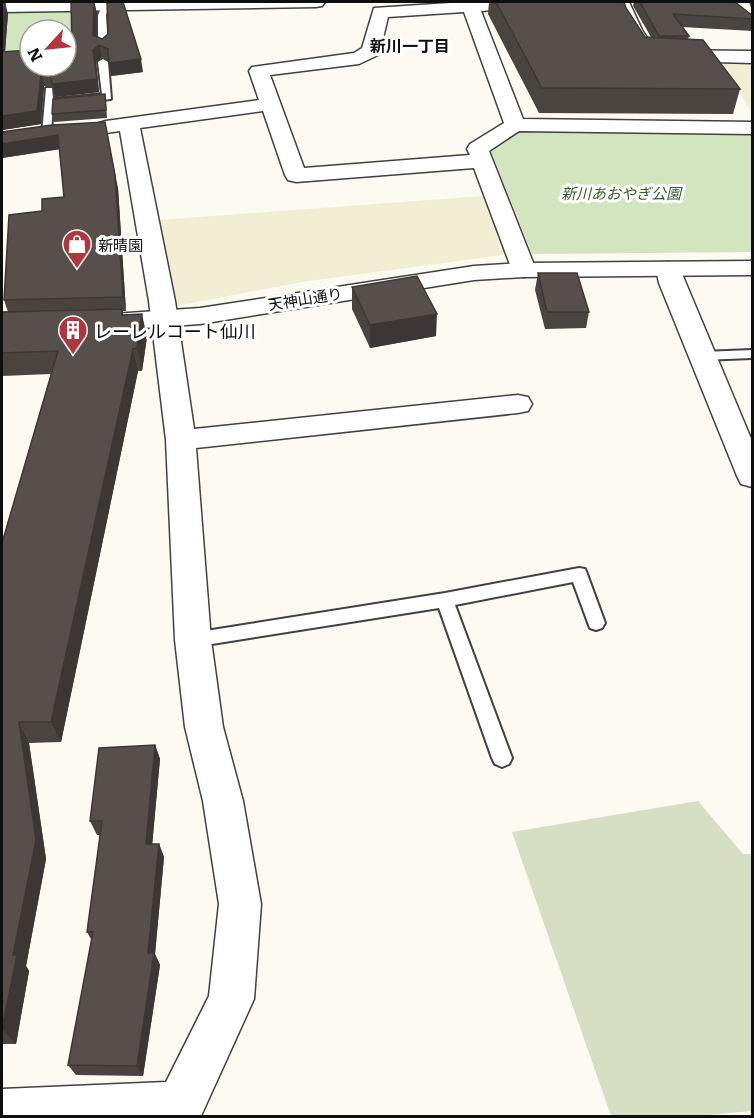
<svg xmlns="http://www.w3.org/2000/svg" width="754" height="1118" font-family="Literata,'Noto Sans JP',serif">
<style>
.farmland{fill:#f1eed3}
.green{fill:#d3e5be}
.cemetery{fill:#d6dec3}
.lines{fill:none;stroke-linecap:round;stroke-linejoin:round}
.service-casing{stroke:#414141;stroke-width:4}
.minor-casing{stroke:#414141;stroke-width:3}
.tertiary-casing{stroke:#414141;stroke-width:3}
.service{fill:#fff;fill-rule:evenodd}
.minor{fill:#fff;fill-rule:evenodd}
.tertiary{fill:#fff;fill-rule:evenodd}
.wall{fill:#4a4441}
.shaded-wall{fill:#3c3735}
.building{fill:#564f4c;stroke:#3c3735;stroke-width:1.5}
.labels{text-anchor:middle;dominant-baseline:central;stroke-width:6;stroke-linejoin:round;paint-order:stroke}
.far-park-label{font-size:15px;font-style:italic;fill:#335f25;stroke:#fff}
.far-poi-label{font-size:15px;fill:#0e0e0e;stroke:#fff;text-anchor:start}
.far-street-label{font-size:15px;fill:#0e0e0e;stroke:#fff}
.far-neighbourhood-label{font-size:16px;font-weight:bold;fill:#0e0e0e;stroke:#fff}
.poi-label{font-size:18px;fill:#0e0e0e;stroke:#fff;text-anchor:start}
</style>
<rect width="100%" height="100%" fill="#fdfaf1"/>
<path class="farmland" d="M 722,61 L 752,61 L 752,114 Z
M 483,196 L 503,255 L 302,282 L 176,306 L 159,220 Z"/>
<path class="green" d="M 99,6 L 96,18 L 98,49 L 66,60 L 66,30 L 30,30 L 30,62 L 2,64 L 2,9 Z
M 521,130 L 752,132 L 752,252 L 532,254 L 490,149 Z"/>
<path class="cemetery" d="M 698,801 L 743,854 L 752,854 L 752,1111 L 697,1116 L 611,1116 L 512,832 Z"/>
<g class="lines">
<g class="service-casing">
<path id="service" d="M 104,2 L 111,3 L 106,15 L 108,47 L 103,50 L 98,47 L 98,15 Z
M 103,59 L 108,62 L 111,99 L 53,105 L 51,132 L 42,134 L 46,88 L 52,88 L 53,99 L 102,94 L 98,62 Z
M 752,350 L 752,358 L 702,360 L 695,356 L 702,352 Z
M 579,568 L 585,569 L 587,574 L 605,623 L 602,628 L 596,630 L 590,628 L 573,582 L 455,605 L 512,758 L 509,764 L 502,767 L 495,764 L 492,758 L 439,608 L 193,647 L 187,645 L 184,640 L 187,635 L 193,633 L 445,593 Z"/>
</g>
<g class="minor-casing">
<path id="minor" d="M 2,2 L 325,2 L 322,6 L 316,7 L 2,12 Z
M 465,2 L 550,2 L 547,6 L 541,7 L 481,11 L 523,119 L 752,122 L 752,134 L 519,131 L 489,151 L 536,270 L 533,275 L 524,277 L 515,275 L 512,270 L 474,168 L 296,182 L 288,180 L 285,175 L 263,111 L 140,128 L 175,301 L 194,429 L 518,395 L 528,397 L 532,404 L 528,411 L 518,413 L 196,448 L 211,640 L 223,727 L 243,801 L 261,904 L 254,999 L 201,1116 L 2,1116 L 2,1089 L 166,1082 L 209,996 L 219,904 L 203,801 L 185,727 L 175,640 L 166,440 L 149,301 L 120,131 L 106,133 L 99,131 L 96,127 L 99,123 L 106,121 L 259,100 L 249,71 L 252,67 L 354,53 L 362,48 L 374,8 ZM 464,12 L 504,123 L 470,144 L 467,149 L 470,155 L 304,168 L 270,75 L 359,64 L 378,55 L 380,51 L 388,17 Z
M 613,2 L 629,2 L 642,30 L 655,50 L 752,51 L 752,63 L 642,60 L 624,30 Z
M 668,262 L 677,264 L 680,269 L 752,441 L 752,487 L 741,484 L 737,476 L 659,283 L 656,269 L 659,264 Z"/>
</g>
<g class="tertiary-casing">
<path id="tertiary" d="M 752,261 L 752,275 L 524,277 L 474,280 L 200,324 L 99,331 L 90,329 L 86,323 L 90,317 L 99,315 L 200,308 L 474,266 L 524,263 Z"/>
</g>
<use href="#service" class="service"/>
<use href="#minor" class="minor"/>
<use href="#tertiary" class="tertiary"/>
</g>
<path class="wall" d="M 2,2 L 8,14 L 5,52 L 72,47 L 94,2 L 97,13 L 96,36 L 143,72 L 111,76 L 109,61 L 102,57 L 96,62 L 99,92 L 55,97 L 53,86 L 44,86 L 41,124 L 2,130 L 2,131 Z
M 489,2 L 624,2 L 626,8 L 645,37 L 651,37 L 633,6 L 634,2 L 753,16 L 753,31 L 682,27 L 689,36 L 688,39 L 740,89 L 733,114 L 539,113 L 488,14 Z
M 749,2 L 753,2 L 753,14 Z
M 106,102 L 107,118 L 54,122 L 52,114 Z
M 52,125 L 118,188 L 126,311 L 123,311 L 123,315 L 147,337 L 142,371 L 138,371 L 61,742 L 29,743 L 46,859 L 26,966 L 29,971 L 16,1044 L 2,1044 L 2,543 L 51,374 L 2,376 L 2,312 L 8,312 L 4,300 L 42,211 L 64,197 L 59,149 L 2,158 L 2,132 Z
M 538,273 L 589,312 L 586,328 L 545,329 L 535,290 Z
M 352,287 L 436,336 L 370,348 L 352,309 Z
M 155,745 L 160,759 L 152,844 L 159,844 L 164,857 L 155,954 L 160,965 L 143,1076 L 76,1075 L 68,1065 L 92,941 L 87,932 L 100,835 L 97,835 L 90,821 Z"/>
<path class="shaded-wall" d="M 5,2 L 8,14 L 4,64 L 2,57 L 2,37 Z
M 94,2 L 97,13 L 96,47 L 93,35 Z
M 99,45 L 102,57 L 96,62 L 99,92 L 55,97 L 52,84 Z
M 141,59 L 143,72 L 111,76 L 109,63 Z
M 41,74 L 44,86 L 41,124 L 2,130 L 2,131 L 2,116 Z
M 105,122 L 118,188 L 126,311 L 123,297 Z
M 58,135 L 61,149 L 2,158 L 2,144 Z
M 142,314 L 147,337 L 142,371 L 137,348 Z
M 437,314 L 436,336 L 370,348 L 370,325 Z
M 133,349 L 138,371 L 61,742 L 51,722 Z
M 19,722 L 29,743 L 46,859 L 26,966 L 29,971 L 16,1044 L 2,1029 L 13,955 Z
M 155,745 L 160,759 L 151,858 L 146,844 Z
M 159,844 L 164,857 L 155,954 L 160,965 L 143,1076 L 137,1066 Z"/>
<path class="building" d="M 2,2 L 5,2 L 2,37 Z
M 71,2 L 94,2 L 93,35 L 102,39 L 108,34 L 107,2 L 123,2 L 141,59 L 109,63 L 108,49 L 99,45 L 93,50 L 97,79 L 52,84 L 50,74 L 41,74 L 37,111 L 2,116 L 2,52 L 30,50 L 30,66 L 66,66 L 66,47 L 72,47 Z
M 496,2 L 624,2 L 626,8 L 645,37 L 703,40 L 740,89 L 542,88 Z
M 640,2 L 735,2 L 753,16 L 753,19 L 673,14 L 689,36 L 659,36 Z
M 105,94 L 106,110 L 52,114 L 53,99 Z
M 105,122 L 115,175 L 123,297 L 4,300 L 9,215 L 42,211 L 42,199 L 64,197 L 58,135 L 2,144 L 2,132 L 52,125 Z
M 538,273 L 577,273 L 589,312 L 547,312 Z
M 417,276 L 437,314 L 370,325 L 352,287 Z
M 122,309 L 122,315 L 142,314 L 137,348 L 133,349 L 51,722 L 19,722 L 36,840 L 13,955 L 17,955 L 2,1029 L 2,543 L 58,351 L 2,353 L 2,312 Z
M 155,745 L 146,844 L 159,844 L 148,953 L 154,953 L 137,1066 L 68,1065 L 93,932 L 87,932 L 102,821 L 90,821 L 99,748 Z"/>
<defs>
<g id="shop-pin" transform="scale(1.5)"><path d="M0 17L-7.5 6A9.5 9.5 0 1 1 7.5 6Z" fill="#af353f" stroke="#fff"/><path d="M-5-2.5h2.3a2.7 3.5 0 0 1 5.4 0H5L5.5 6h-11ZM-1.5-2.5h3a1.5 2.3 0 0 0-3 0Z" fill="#fff"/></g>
<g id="building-pin" transform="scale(1.5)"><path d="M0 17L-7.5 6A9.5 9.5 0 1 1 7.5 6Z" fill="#af353f" stroke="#fff"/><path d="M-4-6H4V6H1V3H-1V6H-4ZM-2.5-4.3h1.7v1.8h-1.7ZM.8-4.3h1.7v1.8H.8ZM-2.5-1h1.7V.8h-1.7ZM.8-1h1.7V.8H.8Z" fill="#fff"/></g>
</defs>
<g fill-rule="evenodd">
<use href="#shop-pin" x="77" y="244"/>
<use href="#building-pin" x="73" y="330"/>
</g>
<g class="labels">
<g class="far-park-label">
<text x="621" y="192">新川あおやぎ公園</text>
</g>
<g class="far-poi-label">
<text x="98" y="244">新晴園</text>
</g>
<g class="far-street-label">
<text transform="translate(305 298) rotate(-9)">天神山通り</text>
</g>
<g class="far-neighbourhood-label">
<text x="410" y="45">新川一丁目</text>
</g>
<g class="poi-label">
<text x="94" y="330">レーレルコート仙川</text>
</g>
</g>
<rect width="754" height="1118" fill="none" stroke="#0e0e0e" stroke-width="6"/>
<g transform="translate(48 48) rotate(243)"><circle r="28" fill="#ffffff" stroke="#9f9f9f" stroke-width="1.5"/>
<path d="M0-4.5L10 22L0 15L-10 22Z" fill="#af353f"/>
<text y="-9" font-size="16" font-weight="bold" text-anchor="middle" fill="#0e0e0e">N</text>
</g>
</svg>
